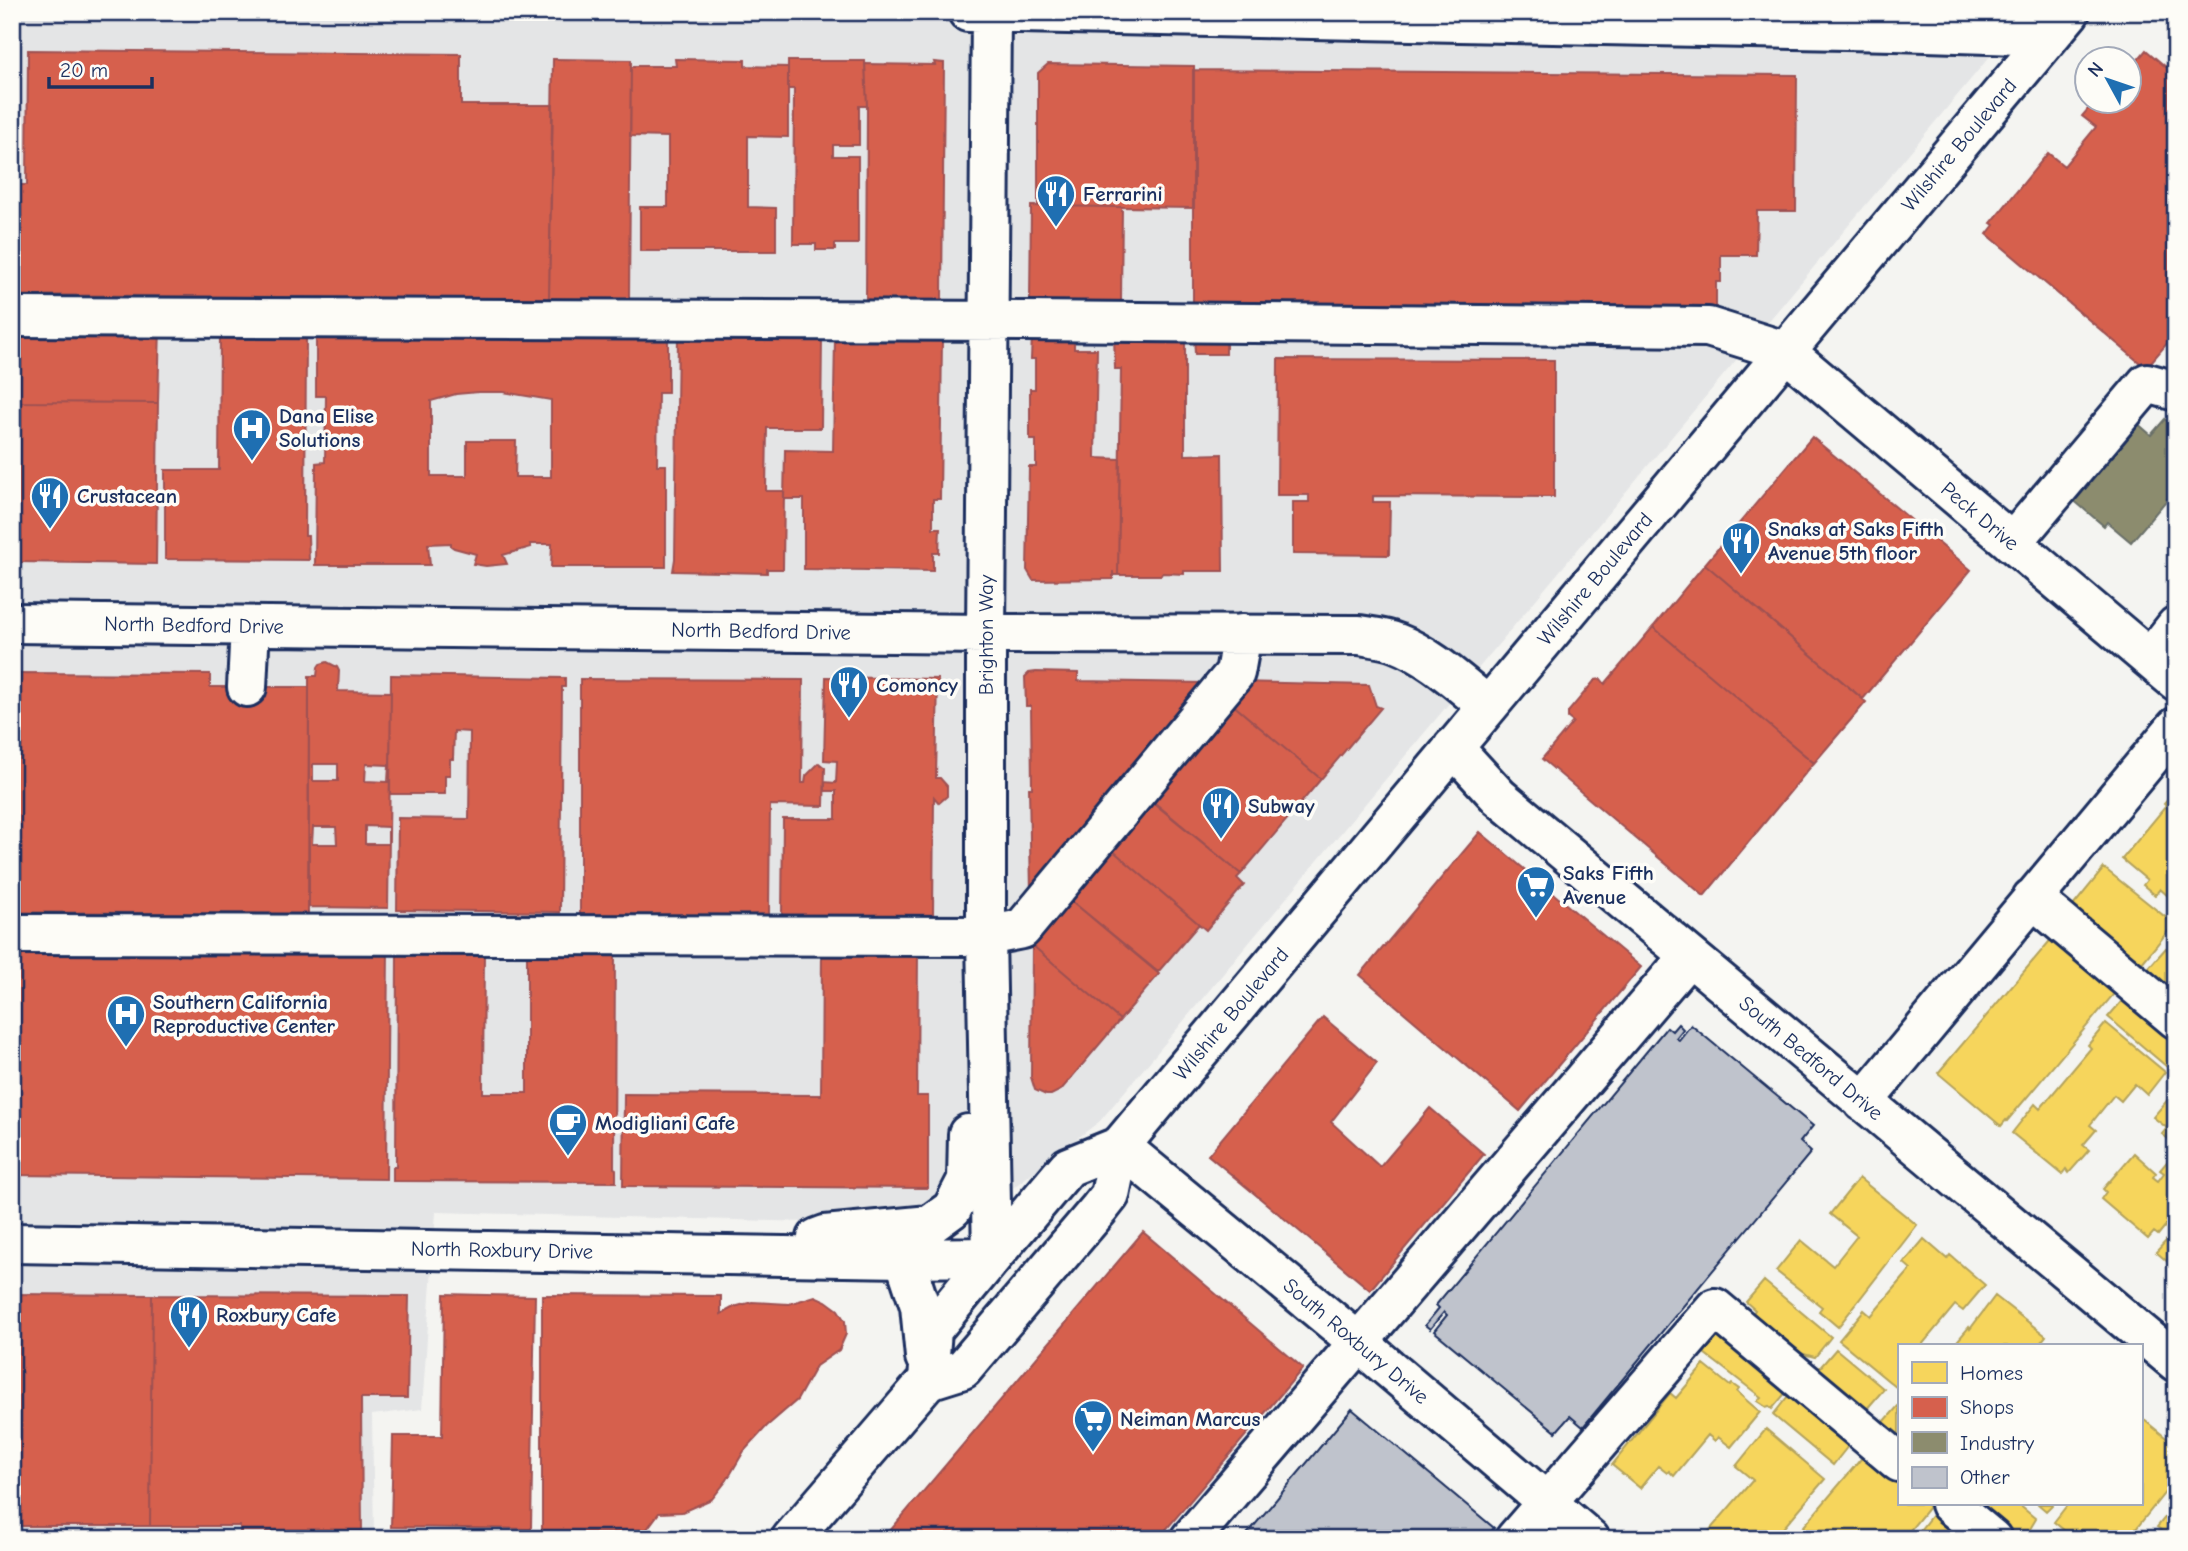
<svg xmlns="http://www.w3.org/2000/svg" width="2188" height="1551" font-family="'Comic Neue',sans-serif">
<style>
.built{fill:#e4e5e6}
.homes{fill:#f6d55c;stroke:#b4a35d;stroke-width:2}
.shops{fill:#d6604d;stroke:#9e5152;stroke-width:2;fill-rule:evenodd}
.industry{fill:#8c8c6e;stroke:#6a7069;stroke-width:2}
.building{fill:#bfc3cc;stroke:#1b2f5e;stroke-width:2}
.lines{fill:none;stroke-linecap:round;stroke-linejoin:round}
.minor-casing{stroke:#1b2f5e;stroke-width:44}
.major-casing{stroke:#1b2f5e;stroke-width:44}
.minor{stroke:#fdfcf7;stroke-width:38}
.major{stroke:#fdfcf7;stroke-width:38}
.labels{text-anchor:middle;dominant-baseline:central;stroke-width:7;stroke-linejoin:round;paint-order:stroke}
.street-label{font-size:21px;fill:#1b2f5e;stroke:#fdfcf7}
.poi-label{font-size:21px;font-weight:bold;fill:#1b2f5e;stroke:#fdfcf7;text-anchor:start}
</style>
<rect width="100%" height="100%" fill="#f4f4f1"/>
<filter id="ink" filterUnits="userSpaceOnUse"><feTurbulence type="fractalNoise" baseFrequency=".0143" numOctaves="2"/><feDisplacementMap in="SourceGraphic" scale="14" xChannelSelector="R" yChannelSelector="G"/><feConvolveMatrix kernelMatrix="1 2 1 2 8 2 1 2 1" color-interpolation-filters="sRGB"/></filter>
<g filter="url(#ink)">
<path class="built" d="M 12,12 L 2027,12 L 1100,1121 L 963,1226 L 436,1212 L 422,1409 L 372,1415 L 374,1535 L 12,1529 Z"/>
<path class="homes" d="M 2176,790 L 2176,903 L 2160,889 L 2155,895 L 2143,885 L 2147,880 L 2122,859 L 2166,806 L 2164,804 Z
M 2104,868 L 2174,924 L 2137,969 L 2068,912 Z
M 2176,934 L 2176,948 L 2169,942 Z
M 2054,936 L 2118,989 L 2007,1121 L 2006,1120 L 2001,1126 L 1938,1073 Z
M 2166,948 L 2176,956 L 2176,1001 L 2143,974 Z
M 2128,994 L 2176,1033 L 2176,1068 L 2173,1072 L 2108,1017 Z
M 2106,1023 L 2165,1072 L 2147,1095 L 2135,1084 L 2121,1101 L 2114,1095 L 2090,1125 L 2096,1130 L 2083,1145 L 2089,1150 L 2069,1173 L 2066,1169 L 2062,1174 L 2012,1133 L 2035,1104 L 2040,1109 L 2091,1048 L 2088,1045 Z
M 2176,1090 L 2176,1145 L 2162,1134 L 2167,1128 L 2153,1117 Z
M 2176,1151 L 2176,1213 L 2158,1235 L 2154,1232 L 2148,1239 L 2101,1199 L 2106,1192 L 2103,1189 L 2134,1153 L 2156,1173 L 2153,1177 L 2158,1181 L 2164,1173 L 2160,1170 Z
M 1859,1178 L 1917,1225 L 1838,1327 L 1819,1311 L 1822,1307 L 1776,1271 L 1801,1240 L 1833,1266 L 1857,1236 L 1830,1214 Z
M 2176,1230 L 2176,1269 L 2156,1252 Z
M 1924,1239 L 1947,1259 L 1950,1255 L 1985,1285 L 1963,1311 L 1955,1305 L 1921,1346 L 1899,1346 L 1899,1385 L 1897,1388 L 1839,1340 L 1864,1310 L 1871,1316 L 1911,1269 L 1904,1263 Z
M 1764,1281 L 1831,1337 L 1815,1357 L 1800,1353 L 1753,1313 L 1755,1310 L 1746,1302 Z
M 1995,1296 L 2046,1336 L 2041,1342 L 2046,1346 L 1953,1346 L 1969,1327 L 1970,1329 Z
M 1720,1332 L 1793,1384 L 1772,1409 L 1769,1406 L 1766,1407 L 1757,1401 L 1761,1397 L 1704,1353 Z
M 1836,1349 L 1884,1389 L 1865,1411 L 1817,1371 Z
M 1704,1365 L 1730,1386 L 1732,1384 L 1739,1389 L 1737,1392 L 1760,1412 L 1731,1447 L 1718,1437 L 1715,1441 L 1708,1435 L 1674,1476 L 1669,1471 L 1667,1473 L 1658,1466 L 1640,1488 L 1612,1465 L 1670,1393 L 1676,1398 Z
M 1792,1391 L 1852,1441 L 1833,1465 L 1773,1415 Z
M 1899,1405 L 1899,1435 L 1884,1422 Z
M 2143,1419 L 2176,1446 L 2176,1482 L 2174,1481 L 2128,1539 L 2075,1539 L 2054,1522 L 2068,1504 L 2141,1504 L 2141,1422 Z
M 1766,1429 L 1825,1479 L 1774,1539 L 1702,1539 L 1753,1480 L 1736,1466 Z
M 1866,1453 L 1899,1481 L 1899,1504 L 1926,1504 L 1929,1507 L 1903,1539 L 1793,1539 Z
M 1968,1504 L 2018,1504 L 2036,1519 L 2024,1539 L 2010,1539 Z
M 2038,1504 L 2053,1504 L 2046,1511 Z
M 2176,1504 L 2176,1539 L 2140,1539 L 2147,1531 L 2155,1537 L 2161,1530 L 2157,1527 Z
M 1936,1510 L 1971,1539 L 1913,1539 Z
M 2053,1530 L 2063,1539 L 2045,1539 Z"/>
<path class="shops" d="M 28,50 L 461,54 L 461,105 L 553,105 L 549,299 L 18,295 L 19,185 L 27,185 Z
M 2146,50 L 2166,67 L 2172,60 L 2176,64 L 2176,333 L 2146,368 L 1987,234 L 1994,225 L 1991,223 L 2048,153 L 2064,166 L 2096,127 L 2082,116 L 2094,102 L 2128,102 L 2128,65 L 2131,68 Z
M 553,59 L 631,60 L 629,299 L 549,299 Z
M 675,59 L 745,60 L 745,66 L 788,67 L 788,137 L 748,136 L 748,207 L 776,208 L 776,251 L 640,251 L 640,207 L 668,207 L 668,137 L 630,136 L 631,67 L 634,67 L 634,66 L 676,66 Z
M 788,61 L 865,61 L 867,106 L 859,106 L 859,145 L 833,145 L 833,156 L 858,156 L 858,244 L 835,244 L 835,250 L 816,250 L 816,244 L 793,244 L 794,89 L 788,89 Z
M 934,62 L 944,63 L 942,298 L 938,301 L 912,301 L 912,307 L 895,307 L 895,300 L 866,300 L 867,106 L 865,64 L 935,65 Z
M 1048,64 L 1194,66 L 1194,208 L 1038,206 L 1038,73 Z
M 1193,70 L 1797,75 L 1796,211 L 1757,211 L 1756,255 L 1721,255 L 1721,282 L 1716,282 L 1716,308 L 1193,303 Z
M 1031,206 L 1122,207 L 1121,301 L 1030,301 Z
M 20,323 L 160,326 L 158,403 L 19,402 Z
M 316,329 L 668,331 L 668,393 L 658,393 L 657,465 L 666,465 L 666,567 L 551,567 L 552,544 L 530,544 L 531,547 L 503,555 L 507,564 L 486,566 L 473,564 L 476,554 L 454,548 L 451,546 L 451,543 L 428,544 L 430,565 L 315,565 L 316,463 L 325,462 L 326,396 L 316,396 ZM 479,392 L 503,392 L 551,400 L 551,477 L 515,477 L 516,441 L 467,441 L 467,476 L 431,476 L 431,401 L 456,394 Z
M 220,334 L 306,334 L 305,536 L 308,536 L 309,560 L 165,559 L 165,470 L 219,470 Z
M 1185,334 L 1185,455 L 1222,454 L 1223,571 L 1184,571 L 1184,574 L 1162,573 L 1161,575 L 1118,575 L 1121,369 L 1115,369 L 1114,335 Z
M 678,335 L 822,337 L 821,428 L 767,428 L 766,491 L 784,491 L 783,569 L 767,569 L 767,573 L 673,571 L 675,559 Z
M 1074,335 L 1074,349 L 1097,349 L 1095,458 L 1120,459 L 1118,575 L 1113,575 L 1113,571 L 1113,579 L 1033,580 L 1027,570 L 1029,467 L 1036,467 L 1036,440 L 1030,440 L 1030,389 L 1035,389 L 1035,359 L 1031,359 L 1032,336 Z
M 1194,335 L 1226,335 L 1226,354 L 1195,354 Z
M 835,338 L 942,339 L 940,499 L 933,499 L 933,528 L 940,528 L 939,553 L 933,553 L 933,571 L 804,569 L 804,499 L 784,499 L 785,450 L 833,451 Z
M 1278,359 L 1554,360 L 1554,497 L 1373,496 L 1373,502 L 1390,502 L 1389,555 L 1293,554 L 1293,502 L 1309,502 L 1309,495 L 1277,495 Z
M 19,402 L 158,403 L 156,564 L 17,562 Z
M 1812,437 L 1971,570 L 1863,699 L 1705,564 Z
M 1705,564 L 1866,702 L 1814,763 L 1653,627 Z
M 1653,627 L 1814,763 L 1704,896 L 1542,759 L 1573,722 L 1568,718 L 1568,712 L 1595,680 L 1601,679 L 1605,684 Z
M 327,662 L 337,667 L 339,671 L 338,691 L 391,692 L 388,908 L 309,907 L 309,676 L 317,676 L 318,667 L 320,664 ZM 313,764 L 338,764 L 338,781 L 313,781 ZM 366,764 L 389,765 L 388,782 L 365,781 ZM 365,826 L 388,827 L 388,844 L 365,844 ZM 313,827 L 336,827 L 337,844 L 312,844 Z
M 1036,672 L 1078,673 L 1078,681 L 1206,683 L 1031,893 L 1029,788 L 1032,788 L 1031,706 L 1026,706 L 1025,677 L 1029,673 Z
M 15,673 L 210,674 L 210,687 L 309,687 L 308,914 L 12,912 L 12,892 L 15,892 L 15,883 L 12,883 L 12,723 L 14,723 Z
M 391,675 L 565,678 L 565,687 L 562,687 L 560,912 L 397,910 L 398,818 L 469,819 L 470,732 L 454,731 L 453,759 L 450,759 L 450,775 L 445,775 L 445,794 L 390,794 Z
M 826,677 L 938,679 L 936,778 L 940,778 L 947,786 L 947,796 L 939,803 L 934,797 L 933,918 L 782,916 L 783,819 L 836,819 L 836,791 L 825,791 L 825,782 L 836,783 L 837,761 L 824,760 Z
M 580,679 L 803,680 L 802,783 L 805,783 L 806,776 L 819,763 L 825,768 L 824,806 L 770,805 L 769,915 L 580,915 Z
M 1238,682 L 1369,685 L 1376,706 L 1381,708 L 1321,779 L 1225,698 Z
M 1225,698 L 1321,779 L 1241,874 L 1144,795 Z
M 1144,794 L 1241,874 L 1237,878 L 1244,885 L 1206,930 L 1104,843 Z
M 1480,832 L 1641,967 L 1520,1111 L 1360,975 Z
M 1104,843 L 1199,924 L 1158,972 L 1062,893 Z
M 1062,893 L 1159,974 L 1120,1020 L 1032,945 L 1032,929 Z
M 15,942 L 388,946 L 386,1179 L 13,1175 Z
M 1032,945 L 1120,1020 L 1061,1090 L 1051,1095 L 1046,1095 L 1035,1090 L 1031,1077 Z
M 397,949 L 484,949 L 483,1093 L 527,1093 L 527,950 L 615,950 L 614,1168 L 616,1169 L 616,1182 L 393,1181 L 393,1167 L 396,1167 Z
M 822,949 L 918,950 L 917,1096 L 928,1096 L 928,1188 L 623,1186 L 624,1094 L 821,1095 Z
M 1323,1017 L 1377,1063 L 1331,1122 L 1380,1167 L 1430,1108 L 1484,1154 L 1370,1290 L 1208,1155 Z
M 1143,1232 L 1303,1368 L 1158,1539 L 883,1539 Z
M 12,1294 L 152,1295 L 150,1526 L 12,1526 Z
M 444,1294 L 535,1296 L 531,1529 L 391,1527 L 393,1436 L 442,1436 Z
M 152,1295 L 409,1296 L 407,1398 L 361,1398 L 362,1531 L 240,1531 L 240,1526 L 150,1526 Z
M 542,1295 L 721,1296 L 721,1314 L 734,1307 L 752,1302 L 789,1304 L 815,1296 L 826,1301 L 838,1310 L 845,1321 L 846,1334 L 839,1350 L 816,1366 L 797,1400 L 767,1426 L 744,1451 L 727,1480 L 712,1499 L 682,1512 L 659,1513 L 644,1533 L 542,1532 Z"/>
<path class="industry" d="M 2165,419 L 2176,429 L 2176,489 L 2131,542 L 2107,522 L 2104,526 L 2072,499 L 2137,423 L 2151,435 Z"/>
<path class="building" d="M 1678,1024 L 1683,1029 L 1676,1038 L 1679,1040 L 1691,1025 L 1813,1126 L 1800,1142 L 1811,1152 L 1583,1427 L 1570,1416 L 1556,1432 L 1434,1331 L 1447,1315 L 1444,1312 L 1430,1329 L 1425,1325 L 1439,1308 L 1436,1305 L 1667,1027 L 1672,1031 Z
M 1352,1409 L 1494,1528 L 1485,1539 L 1243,1539 Z"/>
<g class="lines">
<g class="minor-casing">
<path id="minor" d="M 968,12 L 1895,31 L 2049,36 L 2048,12
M 12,317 L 1026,321 L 1708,327 L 1785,351 L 2176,681
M 2012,543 L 2147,383 L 2176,391
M 12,623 L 986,634 L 1359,635 C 1371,637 1386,638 1397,643 C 1431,656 1460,684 1488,706
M 2150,659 L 2176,626
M 247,687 L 250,626
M 1453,747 L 1499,797 L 2176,1362
M 2032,898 L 2176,1019
M 12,934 L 986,936 L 1022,929 L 1235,673 L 1242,634
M 1863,1102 L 2176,727
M 1120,1146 L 1358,1342 L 1590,1539
M 817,1238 L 825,1235 L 930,1225 L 952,1209 L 967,1180 L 968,1134
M 12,1243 L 904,1258 L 992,1257 L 986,936 L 986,634 L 991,12
M 1950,1504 L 1992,1539
M 1190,1539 L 1689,956
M 1515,1539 L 1715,1308 L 1899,1462"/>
</g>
<g class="major-casing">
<path id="major" d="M 904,1258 L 920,1306 L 925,1357
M 928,1380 L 932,1330 L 992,1257 L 1068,1167 L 1120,1146
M 791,1539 L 928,1380 L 963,1369 L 1099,1209 L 1110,1195 L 1120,1146 L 2070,12"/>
</g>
<use href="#minor" class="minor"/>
<use href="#major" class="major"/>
</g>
</g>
<defs>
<g id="restaurant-pin" transform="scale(2.0125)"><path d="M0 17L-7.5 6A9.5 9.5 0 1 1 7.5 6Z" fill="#1f6fb2" stroke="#fdfcf7"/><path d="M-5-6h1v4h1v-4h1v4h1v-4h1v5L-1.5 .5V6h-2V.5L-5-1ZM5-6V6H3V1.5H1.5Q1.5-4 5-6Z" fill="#fff"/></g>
<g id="hospital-pin" transform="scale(2.0125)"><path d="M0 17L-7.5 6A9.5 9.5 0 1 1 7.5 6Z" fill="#1f6fb2" stroke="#fdfcf7"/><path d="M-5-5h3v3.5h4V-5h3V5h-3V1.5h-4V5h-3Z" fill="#fff"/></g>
<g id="supermarket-pin" transform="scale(2.0125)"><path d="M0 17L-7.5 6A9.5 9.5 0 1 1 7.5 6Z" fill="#1f6fb2" stroke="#fdfcf7"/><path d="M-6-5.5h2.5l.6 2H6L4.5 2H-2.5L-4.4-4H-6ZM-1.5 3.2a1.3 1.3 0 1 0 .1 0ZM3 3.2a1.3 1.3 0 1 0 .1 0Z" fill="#fff"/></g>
<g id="cafe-pin" transform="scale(2.0125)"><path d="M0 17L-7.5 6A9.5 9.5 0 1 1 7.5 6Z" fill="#1f6fb2" stroke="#fdfcf7"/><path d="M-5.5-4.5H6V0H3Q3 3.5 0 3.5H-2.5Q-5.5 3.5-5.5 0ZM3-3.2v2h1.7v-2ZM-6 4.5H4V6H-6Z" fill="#fff"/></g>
</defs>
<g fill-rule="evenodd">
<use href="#restaurant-pin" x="1056" y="194"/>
<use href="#hospital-pin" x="252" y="428"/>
<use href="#restaurant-pin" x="50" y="496"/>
<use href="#restaurant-pin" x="1741" y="541"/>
<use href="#restaurant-pin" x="849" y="685"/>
<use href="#restaurant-pin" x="1221" y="806"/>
<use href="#supermarket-pin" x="1536" y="885"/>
<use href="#hospital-pin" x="126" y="1014"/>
<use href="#cafe-pin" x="568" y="1123"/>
<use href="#restaurant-pin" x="189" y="1315"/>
<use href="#supermarket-pin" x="1093" y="1419"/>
</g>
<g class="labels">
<g class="street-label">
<text transform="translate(1959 145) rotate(-50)">Wilshire Boulevard</text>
<text transform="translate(1980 516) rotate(40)">Peck Drive</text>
<text transform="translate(1595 579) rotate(-50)">Wilshire Boulevard</text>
<text transform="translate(194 625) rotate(1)">North Bedford Drive</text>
<text transform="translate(761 631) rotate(1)">North Bedford Drive</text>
<text transform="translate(986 635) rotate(-90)">Brighton Way</text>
<text transform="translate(1231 1014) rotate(-50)">Wilshire Boulevard</text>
<text transform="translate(1811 1058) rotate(40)">South Bedford Drive</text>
<text transform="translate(502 1250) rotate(1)">North Roxbury Drive</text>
<text transform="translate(1356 1341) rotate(40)">South Roxbury Drive</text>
</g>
<g class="poi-label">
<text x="1083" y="194">Ferrarini</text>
<text x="279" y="416">Dana Elise<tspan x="279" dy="24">Solutions</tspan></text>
<text x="77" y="496">Crustacean</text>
<text x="1768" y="529">Snaks at Saks Fifth<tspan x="1768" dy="24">Avenue 5th floor</tspan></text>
<text x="876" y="685">Comoncy</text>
<text x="1248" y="806">Subway</text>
<text x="1563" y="873">Saks Fifth<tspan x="1563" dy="24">Avenue</tspan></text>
<text x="153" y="1002">Southern California<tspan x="153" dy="24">Reproductive Center</tspan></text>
<text x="595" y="1123">Modigliani Cafe</text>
<text x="216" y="1315">Roxbury Cafe</text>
<text x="1120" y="1419">Neiman Marcus</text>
</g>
</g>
<rect width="2188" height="1551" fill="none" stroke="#fdfcf7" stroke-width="42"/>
<rect x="21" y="21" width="2146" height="1509" fill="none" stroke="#1b2f5e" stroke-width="2.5" filter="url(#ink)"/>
<rect x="1898" y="1344" width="245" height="161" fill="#fdfcf7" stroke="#a3aaba" stroke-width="2"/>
<rect x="1912" y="1362" width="35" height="21" fill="#f6d55c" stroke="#a3aaba" stroke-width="2"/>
<text x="1960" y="1380" font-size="21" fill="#1b2f5e">Homes</text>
<rect x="1912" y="1397" width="35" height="21" fill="#d6604d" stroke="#a3aaba" stroke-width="2"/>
<text x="1960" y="1414" font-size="21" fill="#1b2f5e">Shops</text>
<rect x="1912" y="1432" width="35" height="21" fill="#8c8c6e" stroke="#a3aaba" stroke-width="2"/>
<text x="1960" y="1450" font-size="21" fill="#1b2f5e">Industry</text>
<rect x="1912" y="1467" width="35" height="21" fill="#bfc3cc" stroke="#a3aaba" stroke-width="2"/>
<text x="1960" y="1484" font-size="21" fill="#1b2f5e">Other</text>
<g transform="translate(2108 80) rotate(310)"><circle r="33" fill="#fdfcf7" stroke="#a3aaba" stroke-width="2"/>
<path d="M0-5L12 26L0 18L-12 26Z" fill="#1f6fb2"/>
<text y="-10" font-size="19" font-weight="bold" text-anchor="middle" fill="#1b2f5e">N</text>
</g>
<path d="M49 77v10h103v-10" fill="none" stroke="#1b2f5e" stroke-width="3.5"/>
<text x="60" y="77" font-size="21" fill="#1b2f5e" stroke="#fdfcf7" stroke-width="5" paint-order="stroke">20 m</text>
</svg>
